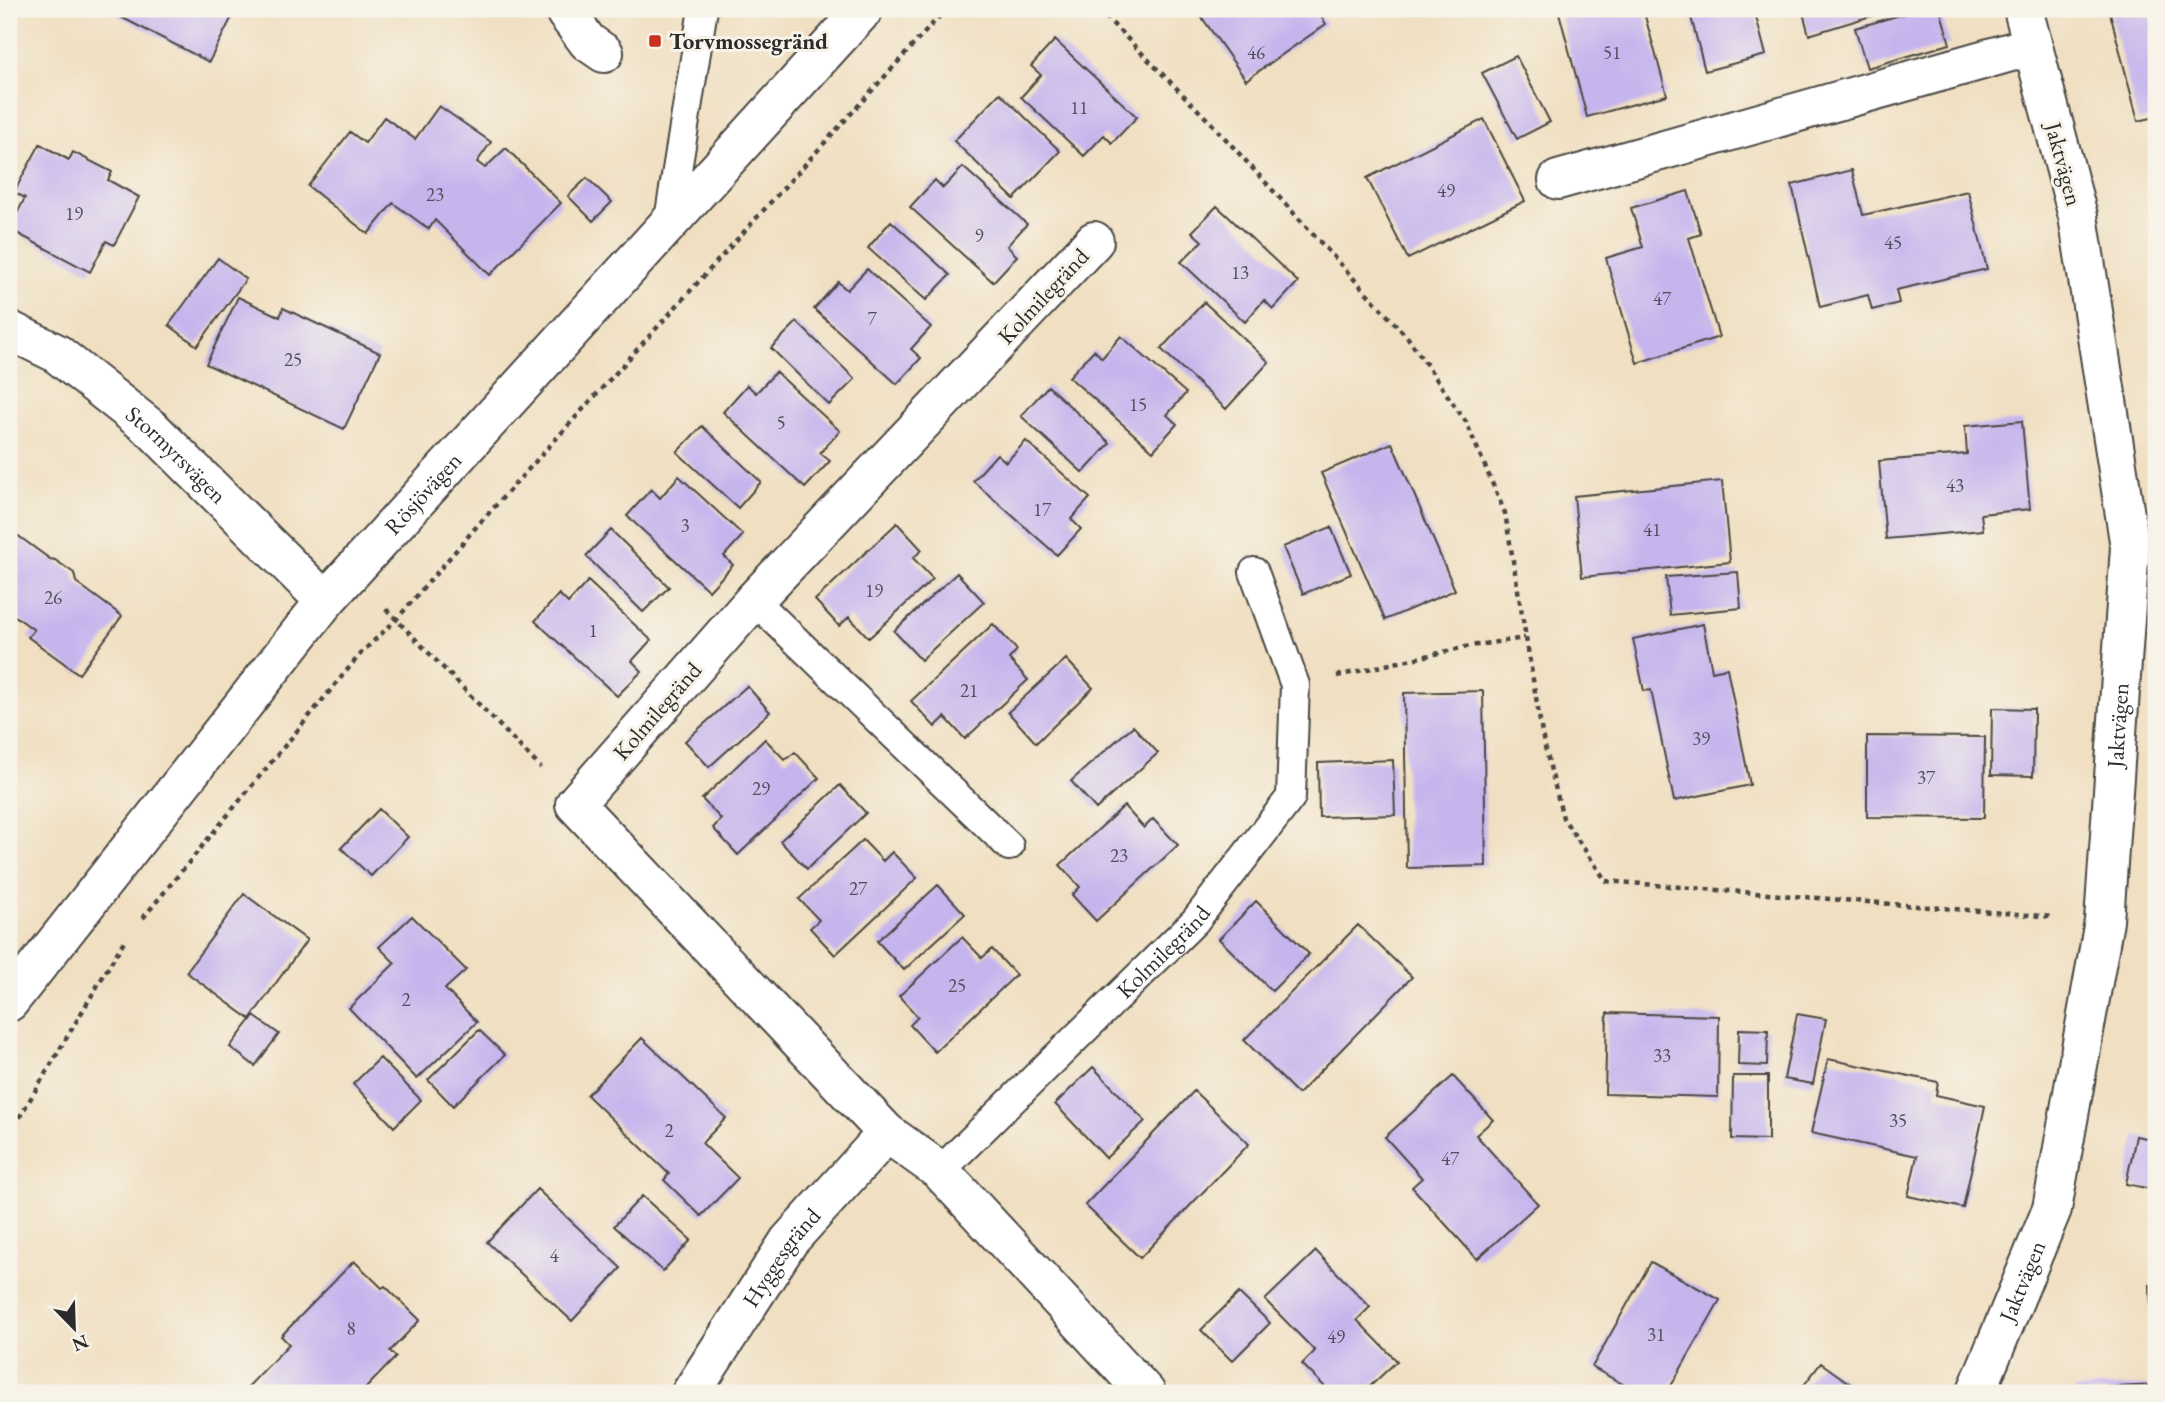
<svg xmlns="http://www.w3.org/2000/svg" width="2165" height="1402" font-family="'EB Garamond',serif">
<style>
.building{fill:#c6b5ed}
.lines{fill:none;stroke-linecap:round;stroke-linejoin:round}
.service-casing{stroke:#494642;stroke-width:32}
.minor-casing{stroke:#494642;stroke-width:42}
.path{stroke:#494642;stroke-width:4.5;stroke-dasharray:5 5;stroke-linecap:butt}
.service{stroke:#fff;stroke-width:28}
.minor{stroke:#fff;stroke-width:38}
.poi-dot{fill:#c8321e;stroke:#f7f3e8;stroke-width:2.5}
.labels{text-anchor:middle;dominant-baseline:central;stroke-width:6;stroke-linejoin:round;paint-order:stroke}
.number-label{font-size:19px;fill:#524e5c}
.poi-label{font-size:23px;font-weight:bold;fill:#2b2b2b;stroke:#f7f3e8;text-anchor:start}
.street-label{font-size:23px;fill:#2b2b2b;stroke:#f7f3e8}
</style>
<rect width="100%" height="100%" fill="#f7f3e8"/>
<filter id="ink" filterUnits="userSpaceOnUse"><feTurbulence type="fractalNoise" baseFrequency=".0143" numOctaves="2"/><feDisplacementMap in="SourceGraphic" scale="14" xChannelSelector="R" yChannelSelector="G"/><feConvolveMatrix kernelMatrix="1 2 1 2 8 2 1 2 1" color-interpolation-filters="sRGB"/></filter>
<filter id="wash" filterUnits="userSpaceOnUse"><feTurbulence type="fractalNoise" baseFrequency=".00686" numOctaves="4" result="noise"/><feDisplacementMap in="SourceGraphic" scale="28" xChannelSelector="R" yChannelSelector="G"/><feGaussianBlur stdDeviation="1.57" result="paint"/><feColorMatrix in="noise" values="0 0 0 0 0 0 0 0 0 0 0 0 0 0 0 0 0 1.4 0 .05"/><feComposite in="paint" operator="in"/></filter>
<g filter="url(#wash)">
<rect width="100%" height="100%" fill="#f0dfc1"/>
<g id="blocks">
<path class="building" d="M 105,9 L 236,9 L 209,62 Z
M 1196,9 L 1316,9 L 1326,24 L 1246,80 Z
M 1558,9 L 1643,9 L 1667,95 L 1587,117 Z
M 1689,9 L 1754,9 L 1766,55 L 1705,71 Z
M 1802,9 L 1894,9 L 1809,35 Z
M 1921,9 L 1940,9 L 1950,44 L 1867,68 L 1855,28 Z
M 2109,9 L 2156,9 L 2156,117 L 2138,121 Z
M 1055,40 L 1137,117 L 1112,143 L 1104,135 L 1084,156 L 1021,97 L 1041,75 L 1031,66 Z
M 1516,56 L 1550,122 L 1517,139 L 1482,73 Z
M 1000,93 L 1060,151 L 1014,199 L 954,141 Z
M 439,106 L 491,142 L 477,162 L 485,168 L 506,148 L 561,203 L 490,275 L 435,220 L 429,229 L 393,203 L 368,234 L 308,186 L 350,132 L 365,143 L 384,117 L 415,139 Z
M 1484,119 L 1525,201 L 1408,259 L 1367,178 Z
M 40,144 L 69,160 L 73,152 L 112,172 L 108,180 L 139,197 L 114,245 L 106,241 L 90,272 L 9,229 L 25,198 L 14,192 Z
M 963,167 L 1027,224 L 1007,246 L 1017,256 L 993,282 L 910,207 L 935,180 L 943,188 Z
M 1852,170 L 1863,215 L 1968,191 L 1987,269 L 1896,290 L 1899,303 L 1872,310 L 1868,295 L 1820,307 L 1792,185 Z
M 587,178 L 612,202 L 593,221 L 568,196 Z
M 1688,191 L 1701,234 L 1689,238 L 1719,337 L 1637,363 L 1606,258 L 1643,247 L 1631,208 Z
M 1217,206 L 1298,282 L 1273,309 L 1264,300 L 1245,322 L 1181,262 L 1202,241 L 1192,232 Z
M 891,221 L 950,275 L 926,300 L 868,248 Z
M 218,258 L 246,279 L 197,346 L 169,325 Z
M 867,269 L 931,327 L 911,349 L 921,358 L 897,384 L 814,309 L 838,282 L 847,290 Z
M 238,297 L 280,317 L 283,308 L 380,353 L 344,429 L 206,364 Z
M 1204,302 L 1269,362 L 1226,409 L 1161,349 Z
M 797,322 L 855,379 L 829,405 L 771,348 Z
M 1121,336 L 1186,393 L 1167,415 L 1177,424 L 1153,451 L 1069,377 L 1094,350 L 1102,358 Z
M 776,372 L 840,431 L 820,453 L 830,461 L 805,488 L 723,412 L 747,385 L 756,393 Z
M 1048,386 L 1110,443 L 1083,473 L 1021,416 Z
M 2022,421 L 2030,509 L 1981,514 L 1983,530 L 1886,539 L 1879,461 L 1967,454 L 1965,426 Z
M 702,426 L 761,482 L 738,508 L 677,452 Z
M 1026,441 L 1090,498 L 1071,519 L 1081,529 L 1057,555 L 973,481 L 997,454 L 1006,462 Z
M 1392,443 L 1455,590 L 1385,620 L 1321,473 Z
M 679,476 L 743,535 L 724,556 L 733,565 L 709,591 L 627,516 L 651,489 L 660,498 Z
M 1722,481 L 1730,562 L 1582,577 L 1574,496 Z
M 897,523 L 922,550 L 913,558 L 933,579 L 869,638 L 849,617 L 839,626 L 815,600 Z
M 1331,527 L 1351,574 L 1303,594 L 1283,547 Z
M 9,529 L 50,559 L 55,560 L 74,573 L 76,582 L 122,616 L 79,674 L 28,637 L 34,630 L 11,613 L 9,616 Z
M 611,530 L 669,587 L 643,612 L 586,556 Z
M 1738,572 L 1741,608 L 1670,615 L 1666,577 Z
M 957,573 L 984,602 L 921,660 L 894,631 Z
M 588,581 L 651,640 L 632,661 L 642,671 L 617,696 L 535,621 L 559,594 L 568,603 Z
M 993,624 L 1017,650 L 1009,659 L 1028,680 L 965,739 L 945,717 L 935,727 L 911,701 Z
M 1703,624 L 1712,671 L 1727,668 L 1750,785 L 1674,801 L 1651,690 L 1644,691 L 1633,639 Z
M 1066,659 L 1093,688 L 1036,743 L 1008,712 Z
M 747,686 L 770,712 L 709,767 L 685,741 Z
M 1483,691 L 1486,866 L 1407,868 L 1404,693 Z
M 1992,708 L 2034,709 L 2033,776 L 1991,775 Z
M 1133,726 L 1158,753 L 1096,809 L 1071,781 Z
M 1867,736 L 1985,737 L 1984,818 L 1867,817 Z
M 765,739 L 785,760 L 795,752 L 819,778 L 738,855 L 713,828 L 721,819 L 702,799 Z
M 1393,760 L 1395,815 L 1319,817 L 1318,763 Z
M 840,785 L 866,813 L 807,869 L 780,841 Z
M 1124,806 L 1144,828 L 1153,819 L 1178,845 L 1096,921 L 1072,895 L 1080,887 L 1060,865 Z
M 379,809 L 408,837 L 371,876 L 341,848 Z
M 863,840 L 883,861 L 892,852 L 917,878 L 835,955 L 810,928 L 819,920 L 799,899 Z
M 938,885 L 965,914 L 904,970 L 877,941 Z
M 244,894 L 307,940 L 250,1019 L 186,972 Z
M 1256,901 L 1309,954 L 1272,991 L 1219,939 Z
M 412,916 L 466,970 L 445,989 L 477,1022 L 417,1079 L 349,1008 L 395,963 L 379,947 Z
M 1358,925 L 1412,977 L 1298,1094 L 1244,1040 Z
M 962,937 L 982,958 L 992,949 L 1016,975 L 935,1052 L 910,1025 L 918,1017 L 899,996 Z
M 1607,1013 L 1719,1016 L 1718,1097 L 1605,1094 Z
M 1797,1014 L 1826,1019 L 1813,1084 L 1784,1079 Z
M 254,1016 L 279,1034 L 255,1066 L 230,1047 Z
M 1739,1029 L 1768,1030 L 1767,1066 L 1738,1065 Z
M 479,1030 L 505,1055 L 453,1106 L 428,1080 Z
M 642,1038 L 726,1118 L 702,1143 L 738,1178 L 701,1216 L 664,1180 L 669,1174 L 587,1095 Z
M 380,1058 L 421,1100 L 394,1127 L 353,1084 Z
M 1828,1059 L 1938,1082 L 1936,1095 L 1985,1106 L 1963,1208 L 1908,1196 L 1917,1156 L 1811,1133 Z
M 1093,1067 L 1145,1121 L 1106,1158 L 1055,1104 Z
M 1453,1076 L 1493,1120 L 1476,1135 L 1538,1204 L 1477,1259 L 1412,1187 L 1422,1178 L 1385,1137 Z
M 1733,1076 L 1768,1076 L 1768,1140 L 1732,1139 Z
M 1194,1091 L 1249,1144 L 1140,1258 L 1085,1205 Z
M 2136,1136 L 2156,1140 L 2156,1190 L 2126,1184 Z
M 537,1189 L 621,1268 L 572,1321 L 487,1242 Z
M 642,1196 L 691,1240 L 663,1271 L 614,1226 Z
M 1316,1251 L 1370,1307 L 1357,1320 L 1397,1361 L 1363,1393 L 1331,1393 L 1302,1364 L 1315,1351 L 1265,1300 Z
M 354,1261 L 382,1288 L 385,1286 L 420,1320 L 390,1351 L 396,1357 L 361,1393 L 242,1393 L 289,1344 L 281,1336 Z
M 1651,1262 L 1720,1300 L 1667,1393 L 1639,1393 L 1592,1367 Z
M 2150,1285 L 2156,1285 L 2156,1381 L 2154,1381 Z
M 1239,1293 L 1270,1323 L 1232,1361 L 1201,1330 Z
M 1821,1363 L 1863,1393 L 1798,1393 Z
M 2156,1385 L 2156,1393 L 2075,1393 L 2074,1389 Z"/>
</g>
</g>
<g filter="url(#ink)">
<use href="#blocks" fill-opacity="0" stroke="#494642" stroke-width="2"/>
<g class="lines">
<g class="service-casing">
<g id="service">
<path d="M 668,226 L 703,9"/>
<path d="M 754,600 L 1009,846"/>
<path id="s1" d="M 940,1171 L 1195,921 L 1291,797 L 1295,685 L 1254,572"/>
</g>
</g>
<g class="minor-casing">
<g id="minor">
<path d="M 567,9 L 566,13 L 588,42 L 604,53"/>
<path d="M 1558,180 L 2032,46"/>
<path d="M 1094,241 L 754,600 L 575,804 L 887,1133 L 940,1171 L 1146,1393"/>
<path id="s2" d="M 9,330 L 56,353 L 153,430 L 325,601"/>
<path id="s3" d="M 9,1002 L 325,601 L 864,9"/>
<path id="s4" d="M 691,1393 L 789,1241 L 887,1133"/>
<path id="s5" d="M 1976,1393 L 2052,1209 L 2104,921 L 2130,547 L 2078,216 L 2023,9"/>
</g>
</g>
<path class="path" d="M 1098,9 L 1213,125 L 1408,338 L 1466,422 L 1505,513 L 1543,739 L 1563,818 L 1606,881 L 2054,917
M 386,609 L 541,768
M 1337,676 L 1470,646 L 1525,638
M 143,918 L 362,652 L 396,620 L 477,526 L 946,9
M 9,1135 L 124,941"/>
<use href="#service" class="service"/>
<use href="#minor" class="minor"/>
</g>
</g>
<rect class="poi-dot" x="648" y="34" width="14" height="14" rx="3.5"/>
<g class="labels">
<g class="number-label">
<text x="1256" y="52">46</text>
<text x="1612" y="52">51</text>
<text x="1079" y="107">11</text>
<text x="1446" y="190">49</text>
<text x="435" y="194">23</text>
<text x="74" y="213">19</text>
<text x="979" y="235">9</text>
<text x="1893" y="242">45</text>
<text x="1240" y="272">13</text>
<text x="1662" y="298">47</text>
<text x="872" y="318">7</text>
<text x="293" y="359">25</text>
<text x="1138" y="404">15</text>
<text x="781" y="422">5</text>
<text x="1955" y="485">43</text>
<text x="1042" y="509">17</text>
<text x="685" y="525">3</text>
<text x="1652" y="529">41</text>
<text x="874" y="590">19</text>
<text x="53" y="597">26</text>
<text x="593" y="630">1</text>
<text x="969" y="690">21</text>
<text x="1701" y="738">39</text>
<text x="1926" y="777">37</text>
<text x="761" y="788">29</text>
<text x="1119" y="855">23</text>
<text x="858" y="888">27</text>
<text x="957" y="985">25</text>
<text x="406" y="999">2</text>
<text x="1662" y="1055">33</text>
<text x="1898" y="1120">35</text>
<text x="669" y="1130">2</text>
<text x="1450" y="1158">47</text>
<text x="554" y="1255">4</text>
<text x="351" y="1328">8</text>
<text x="1656" y="1334">31</text>
<text x="1336" y="1336">49</text>
</g>
<g class="poi-label">
<text x="669" y="41">Torvmossegränd</text>
</g>
<g class="street-label">
<text transform="translate(2064 164) rotate(75)">Jaktvägen</text>
<text transform="translate(1043 296) rotate(-47)">Kolmilegränd</text>
<text stroke="none"><textPath href="#s2" startOffset="210">Stormyrsvägen</textPath></text>
<text stroke="none"><textPath href="#s3" startOffset="656">Rösjövägen</textPath></text>
<text transform="translate(657 711) rotate(-49)">Kolmilegränd</text>
<text stroke="none"><textPath href="#s5" startOffset="688">Jaktvägen</textPath></text>
<text stroke="none"><textPath href="#s1" startOffset="313">Kolmilegränd</textPath></text>
<text stroke="none"><textPath href="#s4" startOffset="163">Hyggesgränd</textPath></text>
<text stroke="none"><textPath href="#s5" startOffset="121">Jaktvägen</textPath></text>
</g>
</g>
<rect width="2165" height="1402" fill="none" stroke="#f7f3e8" stroke-width="35"/>
<g transform="translate(74 1328) rotate(157)" stroke="#f7f3e8" stroke-width="5" paint-order="stroke">
<path d="M0-5L12 26L0 18L-12 26Z" fill="#2b2b2b"/>
<text y="-10" font-size="19" font-weight="bold" text-anchor="middle" fill="#2b2b2b">N</text>
</g>
</svg>
